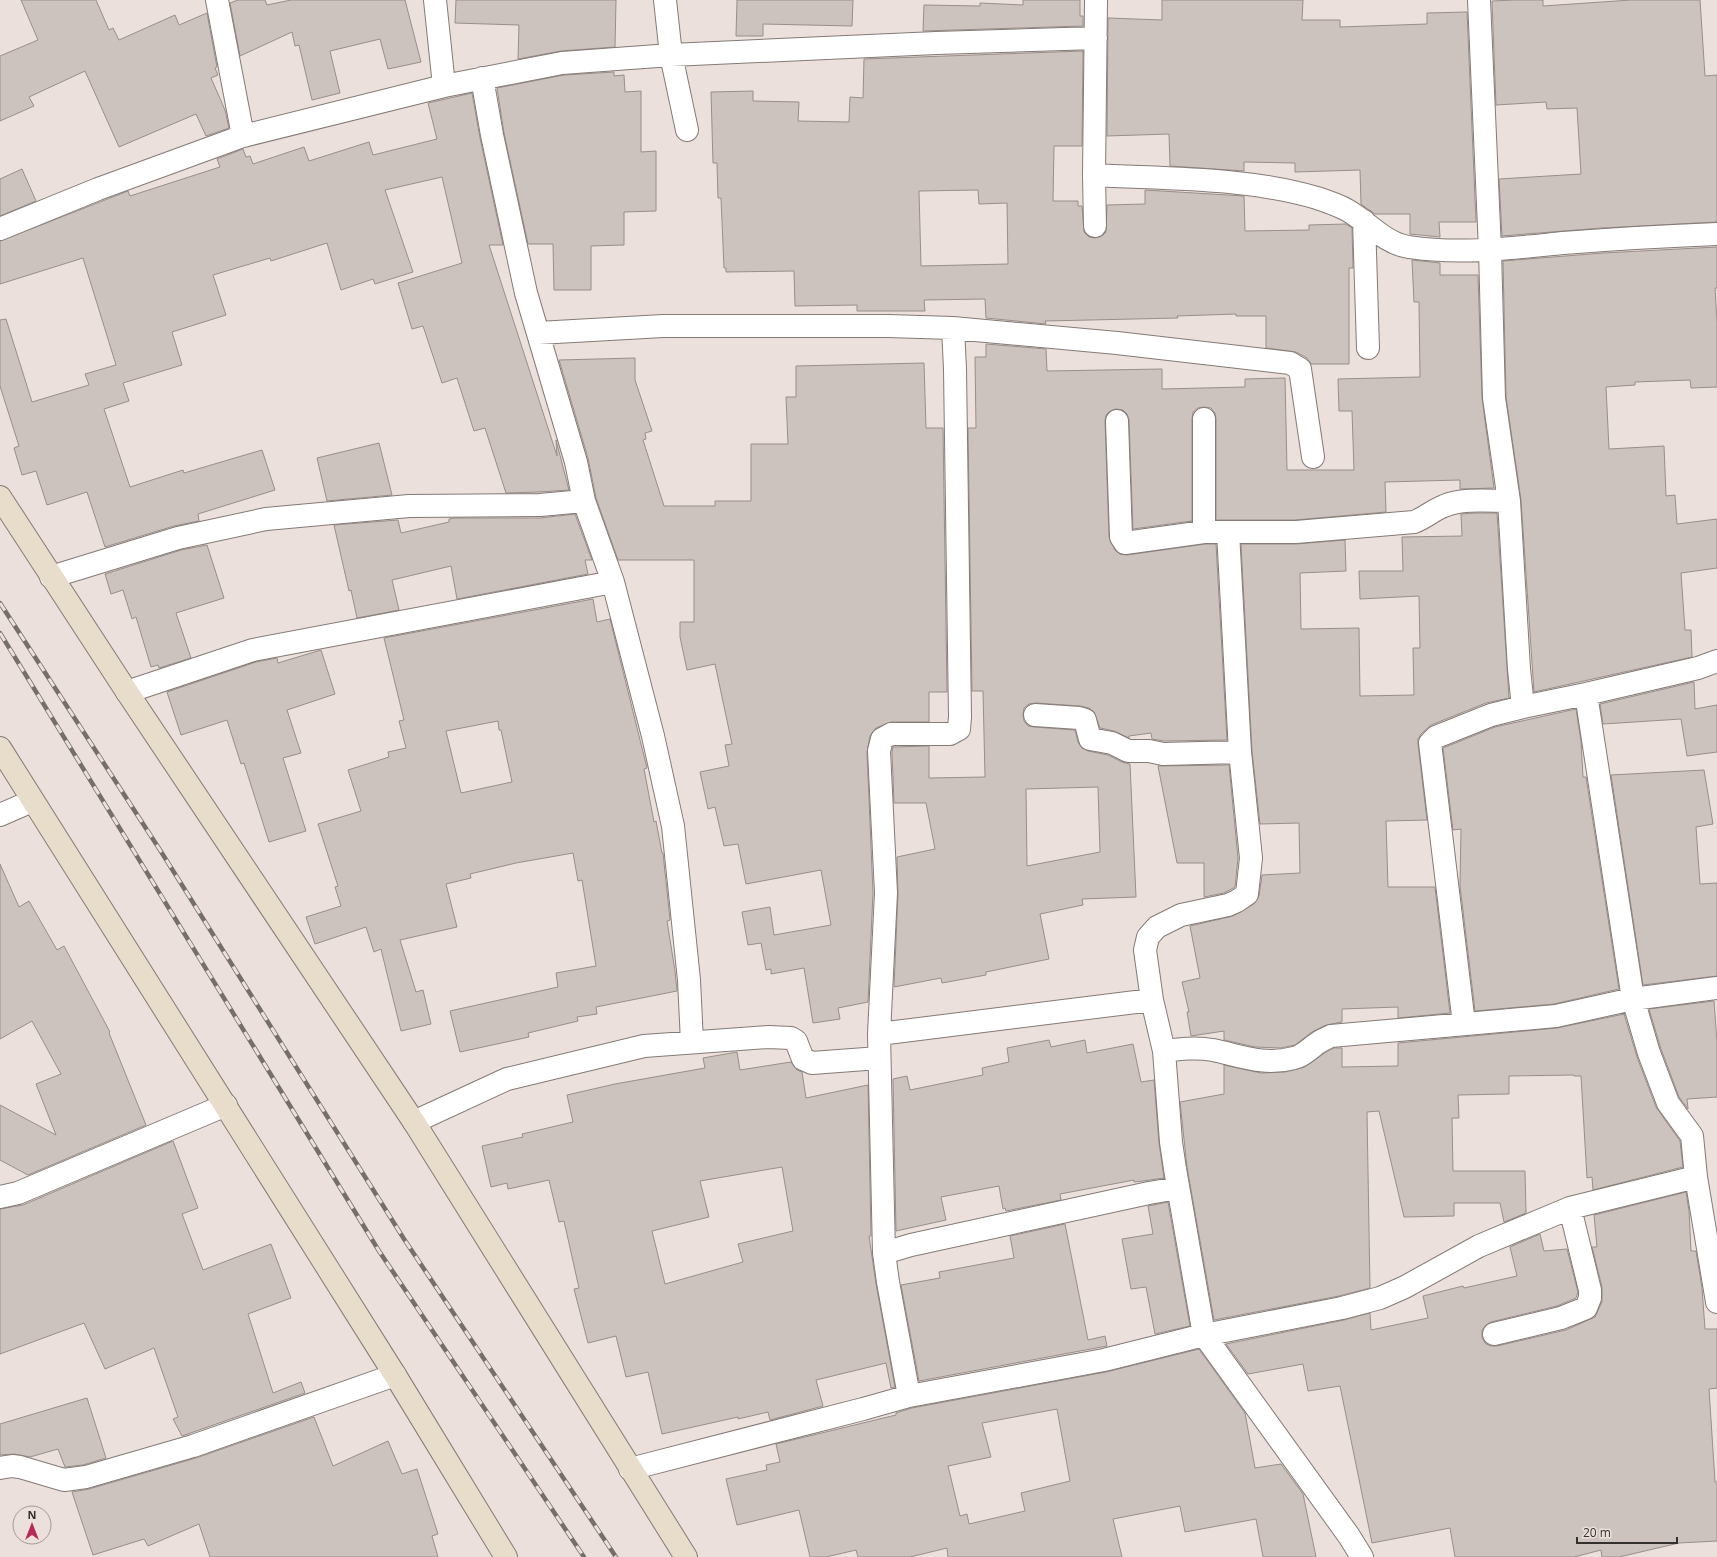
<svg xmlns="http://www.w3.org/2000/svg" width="1717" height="1557" font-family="'Open Sans',sans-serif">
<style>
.building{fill:#cdc3be;stroke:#988e8a;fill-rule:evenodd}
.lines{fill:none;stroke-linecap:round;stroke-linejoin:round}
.street-casing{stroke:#847a76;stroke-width:24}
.secondary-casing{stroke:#847a76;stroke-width:24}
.street{stroke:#fff;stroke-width:22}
.secondary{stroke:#e8dcca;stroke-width:22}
.rail-casing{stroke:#756f6c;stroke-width:4.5}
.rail{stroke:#ebe0db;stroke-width:3;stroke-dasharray:9;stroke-linecap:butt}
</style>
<rect width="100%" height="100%" fill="#ebe0db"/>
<path class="building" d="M 21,0 L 96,0 L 109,30 L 113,28 L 119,40 L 175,15 L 179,25 L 207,13 L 217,67 L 215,68 L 218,75 L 211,78 L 225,110 L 229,128 L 206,136 L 196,114 L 119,147 L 85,71 L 29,97 L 34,106 L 0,121 L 0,56 L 38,40 Z
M 238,0 L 265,0 L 267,5 L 291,0 L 405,0 L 421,62 L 388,69 L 380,39 L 330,51 L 340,93 L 312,100 L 299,45 L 295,46 L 292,32 L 240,56 L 230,3 Z
M 456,0 L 616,0 L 615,47 L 561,51 L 518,59 L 519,25 L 455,23 Z
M 737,0 L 853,0 L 852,26 L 763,24 L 763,36 L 736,36 Z
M 1023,0 L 1080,0 L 1080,16 L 1083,16 L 1083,26 L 923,31 L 924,5 L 980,6 L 980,3 L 1023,5 Z
M 1162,0 L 1303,0 L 1302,20 L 1340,20 L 1340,27 L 1427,24 L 1427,13 L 1467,12 L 1476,222 L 1439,222 L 1440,237 L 1410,234 L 1410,214 L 1375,214 L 1361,204 L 1360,170 L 1295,172 L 1295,163 L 1244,162 L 1244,171 L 1170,166 L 1169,134 L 1107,136 L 1108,18 L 1162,20 Z
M 1514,0 L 1543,0 L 1543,6 L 1631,0 L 1700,0 L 1705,76 L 1717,75 L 1717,222 L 1601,228 L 1502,236 L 1499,179 L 1581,174 L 1577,108 L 1547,109 L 1546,102 L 1496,105 L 1492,1 Z
M 1083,51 L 1082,146 L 1054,146 L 1053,201 L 1078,201 L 1078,206 L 1082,206 L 1084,232 L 1089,237 L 1095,238 L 1102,236 L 1106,232 L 1107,205 L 1145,204 L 1145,190 L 1244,196 L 1245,231 L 1309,230 L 1309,225 L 1346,224 L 1352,228 L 1353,268 L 1349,268 L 1349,364 L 1311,364 L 1307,358 L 1296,352 L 1266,348 L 1266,316 L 1236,316 L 1236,314 L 1177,316 L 1178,318 L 1045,321 L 1046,324 L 986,318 L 985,299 L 924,300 L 925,311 L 857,311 L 857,305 L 795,306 L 794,271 L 726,272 L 726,268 L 724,268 L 721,198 L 718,198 L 717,163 L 713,163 L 711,92 L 753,91 L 753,101 L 799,102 L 798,121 L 849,122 L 850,97 L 863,98 L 864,59 ZM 978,190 L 979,204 L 1007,203 L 1008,264 L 921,266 L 919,191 Z
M 614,72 L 614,76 L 624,75 L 625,92 L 641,91 L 641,152 L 656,151 L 656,211 L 624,212 L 624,245 L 591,246 L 591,290 L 554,290 L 553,244 L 528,244 L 504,133 L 497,88 L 564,75 Z
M 472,93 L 480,138 L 503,245 L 489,245 L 557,456 L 556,440 L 569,490 L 539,492 L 506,493 L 485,428 L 474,431 L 457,378 L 442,383 L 423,326 L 412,329 L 398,283 L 462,263 L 442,177 L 385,190 L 413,272 L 375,284 L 373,279 L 341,290 L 327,243 L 271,261 L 270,258 L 213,275 L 226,315 L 172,332 L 182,365 L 123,383 L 129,401 L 104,409 L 130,487 L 183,470 L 184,473 L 262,450 L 275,490 L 198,514 L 199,521 L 174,526 L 105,547 L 87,492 L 47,505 L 36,471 L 22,475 L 14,448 L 19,446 L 0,386 L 0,320 L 6,319 L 32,402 L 89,385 L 85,374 L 116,365 L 83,258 L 0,284 L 0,241 L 128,191 L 130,196 L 220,167 L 217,159 L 243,149 L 246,157 L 250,156 L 253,164 L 304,147 L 309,161 L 369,142 L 373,155 L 437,139 L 428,103 Z
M 22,169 L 36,201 L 0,216 L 0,179 Z
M 1717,247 L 1717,288 L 1715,288 L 1717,322 L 1717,387 L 1691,388 L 1690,380 L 1635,382 L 1635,385 L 1606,387 L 1609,449 L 1664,446 L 1666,496 L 1675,495 L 1677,524 L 1717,519 L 1717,568 L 1681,573 L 1685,630 L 1691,630 L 1692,657 L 1534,692 L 1521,500 L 1506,397 L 1503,261 L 1603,253 Z
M 1412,260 L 1440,263 L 1440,275 L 1478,275 L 1482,398 L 1494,488 L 1460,489 L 1460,480 L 1385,482 L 1386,512 L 1295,520 L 1216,520 L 1216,419 L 1215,413 L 1211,408 L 1204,407 L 1198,408 L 1193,412 L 1192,419 L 1192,521 L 1133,529 L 1129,420 L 1127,414 L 1123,410 L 1116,409 L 1110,411 L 1106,415 L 1105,421 L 1109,537 L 1115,550 L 1120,554 L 1127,555 L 1205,544 L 1216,544 L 1227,740 L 1164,741 L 1152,739 L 1151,733 L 1129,736 L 1129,738 L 1114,731 L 1100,728 L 1094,712 L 1089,708 L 1080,706 L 1036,703 L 1029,704 L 1024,708 L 1023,715 L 1024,721 L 1028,726 L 1034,727 L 1075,730 L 1078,742 L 1082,748 L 1088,751 L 1108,755 L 1122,762 L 1130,764 L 1136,897 L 1082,899 L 1083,905 L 1040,914 L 1049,959 L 986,972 L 986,975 L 942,983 L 941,978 L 894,987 L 898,894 L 897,857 L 935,849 L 926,803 L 894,803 L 892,752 L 893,747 L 929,746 L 929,778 L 985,777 L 983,691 L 972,691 L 968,428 L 976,428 L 975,357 L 986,357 L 986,344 L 1046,349 L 1047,371 L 1162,369 L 1162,389 L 1245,387 L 1245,379 L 1285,378 L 1287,470 L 1354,470 L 1352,411 L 1339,411 L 1338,379 L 1420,377 L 1419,302 L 1414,302 ZM 1098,787 L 1100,852 L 1027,866 L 1026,789 Z
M 635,358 L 635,380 L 652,431 L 645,433 L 646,439 L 643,440 L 664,506 L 715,506 L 715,501 L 751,501 L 751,444 L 788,444 L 786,397 L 796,397 L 796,366 L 924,363 L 926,428 L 943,428 L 947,692 L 929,692 L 929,722 L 891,722 L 876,728 L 870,736 L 867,752 L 873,893 L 868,1002 L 838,1008 L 840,1019 L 813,1023 L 804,968 L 771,974 L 771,969 L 766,970 L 761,943 L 748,945 L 742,912 L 770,907 L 774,935 L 831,925 L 821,870 L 746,884 L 738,844 L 724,846 L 715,807 L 708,809 L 700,772 L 729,766 L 725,745 L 732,744 L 715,664 L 687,670 L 680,637 L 680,622 L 694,622 L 694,560 L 618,560 L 596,498 L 588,458 L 559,360 Z
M 379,443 L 392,495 L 327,501 L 317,458 Z
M 1476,513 L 1497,513 L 1509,698 L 1486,703 L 1431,725 L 1421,734 L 1418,739 L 1418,744 L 1427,820 L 1386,821 L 1388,887 L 1435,887 L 1450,1013 L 1398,1018 L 1398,1007 L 1342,1009 L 1342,1022 L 1326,1025 L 1312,1032 L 1295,1045 L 1281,1048 L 1255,1047 L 1224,1040 L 1224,1031 L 1191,1036 L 1187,1012 L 1189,1012 L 1182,982 L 1200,978 L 1190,926 L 1233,916 L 1254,904 L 1259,896 L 1262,875 L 1300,873 L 1299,823 L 1260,824 L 1252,751 L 1241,544 L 1296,544 L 1345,540 L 1346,571 L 1300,573 L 1301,629 L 1359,628 L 1360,696 L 1414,695 L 1413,648 L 1420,648 L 1419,596 L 1360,599 L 1359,571 L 1403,571 L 1402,537 L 1462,536 L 1461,514 Z
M 575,514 L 592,560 L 585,560 L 588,574 L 457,599 L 451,566 L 392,580 L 399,610 L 357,618 L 351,590 L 349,591 L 334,525 L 398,520 L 401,533 L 449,522 L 449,519 L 455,518 L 540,518 Z
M 207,545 L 224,598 L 176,613 L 191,658 L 159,668 L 158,665 L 151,667 L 136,617 L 132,619 L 123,590 L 111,594 L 105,574 L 181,550 Z
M 593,599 L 597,622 L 610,619 L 647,768 L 644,769 L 654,822 L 656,821 L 662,853 L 663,853 L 670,920 L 667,921 L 675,971 L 677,991 L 596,1007 L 597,1014 L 577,1017 L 578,1021 L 528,1033 L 529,1037 L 460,1052 L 450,1011 L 558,987 L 556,973 L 596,966 L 582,880 L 578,881 L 573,853 L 516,863 L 470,874 L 471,878 L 446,884 L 457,927 L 400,940 L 416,992 L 423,990 L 431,1024 L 401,1031 L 381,949 L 374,952 L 366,927 L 315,944 L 306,917 L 341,906 L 335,887 L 338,886 L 318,824 L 361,811 L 348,770 L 389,757 L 388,752 L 406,748 L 399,721 L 404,720 L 384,638 ZM 498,721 L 499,730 L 501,730 L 512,782 L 461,793 L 446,731 Z
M 321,650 L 335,694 L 287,710 L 301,753 L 283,758 L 306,831 L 269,842 L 244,763 L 241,764 L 227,720 L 181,735 L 167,692 L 256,662 L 277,658 L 278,663 Z
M 1694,682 L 1695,709 L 1717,705 L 1717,752 L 1687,756 L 1681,719 L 1603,724 L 1600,704 Z
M 1576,709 L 1581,741 L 1583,777 L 1586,777 L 1619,989 L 1554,1004 L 1475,1011 L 1460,886 L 1461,829 L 1453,830 L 1443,748 L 1495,727 Z
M 1229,765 L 1238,858 L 1235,887 L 1224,893 L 1204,897 L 1204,863 L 1177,863 L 1158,766 Z
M 1704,770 L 1713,824 L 1696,827 L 1700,884 L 1717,883 L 1717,976 L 1643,985 L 1611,775 Z
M 0,864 L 19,907 L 29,901 L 57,950 L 64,946 L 110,1032 L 109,1033 L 146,1125 L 28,1175 L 0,1160 L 0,1105 L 56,1135 L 36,1084 L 61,1074 L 32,1021 L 0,1039 Z
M 1714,1001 L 1717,1042 L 1717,1097 L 1687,1099 L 1688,1109 L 1679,1097 L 1661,1049 L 1649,1009 Z
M 1624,1014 L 1637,1057 L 1656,1107 L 1680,1141 L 1683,1167 L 1593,1190 L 1592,1177 L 1587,1178 L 1581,1076 L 1574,1076 L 1574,1075 L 1509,1076 L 1509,1094 L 1458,1095 L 1459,1118 L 1452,1118 L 1453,1171 L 1525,1171 L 1526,1213 L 1504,1222 L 1500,1203 L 1454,1203 L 1454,1216 L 1404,1217 L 1379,1111 L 1367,1112 L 1370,1288 L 1339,1296 L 1214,1320 L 1187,1167 L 1180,1102 L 1224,1094 L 1224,1065 L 1261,1073 L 1285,1072 L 1305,1067 L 1326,1052 L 1334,1048 L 1342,1048 L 1342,1067 L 1398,1066 L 1398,1043 L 1557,1028 Z
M 1049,1040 L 1051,1047 L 1085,1040 L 1087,1053 L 1133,1044 L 1141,1082 L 1154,1080 L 1159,1143 L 1164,1178 L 1143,1181 L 1134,1182 L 1134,1180 L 1060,1194 L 1061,1200 L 1006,1211 L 1005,1208 L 1003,1209 L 999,1186 L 941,1197 L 946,1220 L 896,1231 L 893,1079 L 907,1076 L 910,1090 L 983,1075 L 982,1068 L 1009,1062 L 1007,1048 Z
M 737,1052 L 740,1070 L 791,1062 L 797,1070 L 802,1072 L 806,1098 L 868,1085 L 871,1236 L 869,1236 L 876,1284 L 895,1387 L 891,1388 L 886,1363 L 816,1380 L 823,1406 L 770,1420 L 768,1412 L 738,1419 L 738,1417 L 662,1434 L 648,1372 L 626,1377 L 616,1336 L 588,1343 L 574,1289 L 579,1288 L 564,1221 L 559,1222 L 549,1180 L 508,1189 L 507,1183 L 491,1187 L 482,1146 L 523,1137 L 522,1134 L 573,1122 L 567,1095 L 615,1084 L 705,1068 L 703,1058 ZM 782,1167 L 793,1231 L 738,1244 L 743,1262 L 665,1284 L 652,1231 L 709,1217 L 700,1181 Z
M 173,1141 L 198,1208 L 182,1214 L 203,1270 L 271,1244 L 291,1298 L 248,1314 L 273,1393 L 301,1382 L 305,1393 L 182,1436 L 173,1419 L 178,1417 L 154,1348 L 105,1369 L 84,1323 L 0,1354 L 0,1209 L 23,1205 Z
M 1686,1192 L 1689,1211 L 1691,1251 L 1696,1251 L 1702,1288 L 1705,1329 L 1717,1329 L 1717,1388 L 1709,1389 L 1715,1482 L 1717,1482 L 1717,1541 L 1679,1543 L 1619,1557 L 1602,1557 L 1601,1550 L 1574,1557 L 1455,1557 L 1450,1528 L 1372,1543 L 1340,1386 L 1308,1391 L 1303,1364 L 1248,1374 L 1226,1344 L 1344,1320 L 1370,1313 L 1371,1330 L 1428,1318 L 1423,1296 L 1463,1286 L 1464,1288 L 1517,1276 L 1510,1247 L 1540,1234 L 1544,1251 L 1567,1249 L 1578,1292 L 1576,1298 L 1557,1306 L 1491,1322 L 1486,1325 L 1482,1330 L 1482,1337 L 1485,1343 L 1490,1346 L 1497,1346 L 1566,1330 L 1595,1317 L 1602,1302 L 1602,1287 L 1592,1247 L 1597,1247 L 1594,1215 Z
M 1168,1202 L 1190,1326 L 1155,1334 L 1146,1287 L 1131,1289 L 1122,1239 L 1153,1234 L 1148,1206 Z
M 1065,1224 L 1088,1340 L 1105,1336 L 1107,1346 L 919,1381 L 901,1285 L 940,1278 L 939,1272 L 1014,1258 L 1010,1236 Z
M 1199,1349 L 1245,1413 L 1255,1468 L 1281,1464 L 1303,1494 L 1316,1557 L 1263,1557 L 1256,1519 L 1185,1532 L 1180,1506 L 1113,1519 L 1122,1557 L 948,1557 L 947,1548 L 910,1557 L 858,1557 L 856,1550 L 826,1557 L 810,1557 L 799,1510 L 737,1525 L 726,1479 L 767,1470 L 766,1465 L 780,1462 L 776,1444 L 896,1415 L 896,1413 L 912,1408 L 1106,1372 ZM 1057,1409 L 1070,1481 L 1021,1493 L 1025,1511 L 969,1524 L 967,1514 L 960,1516 L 948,1466 L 991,1457 L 982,1423 Z
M 87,1398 L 106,1458 L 83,1465 L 65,1467 L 58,1449 L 30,1457 L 14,1454 L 0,1455 L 0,1424 Z
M 314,1417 L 333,1466 L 388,1441 L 402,1474 L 417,1469 L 438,1534 L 432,1536 L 438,1557 L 210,1557 L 199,1524 L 148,1546 L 144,1539 L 93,1555 L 72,1492 L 89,1489 L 196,1458 Z"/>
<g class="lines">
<g class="street-casing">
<path id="street" d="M 217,0 L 243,136
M 435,0 L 444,86
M 665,0 L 671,55 L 687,130
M 1094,175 C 1168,179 1245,177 1317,198 C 1326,201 1338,205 1347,210 C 1367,221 1385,244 1409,247 C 1460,255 1513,248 1563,243 C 1615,239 1666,236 1717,234
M 1364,221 L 1368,348
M 1095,226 L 1094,175 L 1096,0
M 0,229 L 98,189 L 243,136 L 444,86 L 562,63 L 671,55 L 936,43 L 1096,38
M 538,333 L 663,326 L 888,326 L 953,328
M 1204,419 L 1204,532
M 1117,421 L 1121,537 L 1125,543 L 1204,532 L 1296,532 L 1414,522 C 1425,518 1433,510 1444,506 C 1463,498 1489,501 1509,501
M 584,501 L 613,582 L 653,736 L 673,826 L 689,980 L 692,1042
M 1228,532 L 1240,752 L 1251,858 L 1247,894 L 1237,901 L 1228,905 L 1181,915 L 1157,927 L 1148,937 L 1145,950 L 1152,1000 L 1164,1051 L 1171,1142 L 1175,1169 L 1204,1335 L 1349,1536 L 1362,1557
M 51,577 L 178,538 L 266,519 L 409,506 L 540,505 L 584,501 L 576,462 L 526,293 L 492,135 L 482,78
M 127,692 L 253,650 L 613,582
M 1586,694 L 1633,999 L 1649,1053 L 1668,1103 L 1692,1136 L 1696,1177 L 1717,1302
M 1523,707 L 1586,694 L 1698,668 L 1717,661
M 1035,715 L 1079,718 L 1085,720 L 1090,739 L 1112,743 L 1128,751 L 1149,751 L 1163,754 L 1240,752
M 0,815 L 32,801
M 1464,1024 L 1430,743 L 1436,737 L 1491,715 L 1523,707 L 1519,669 L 1509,501 L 1494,398 L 1490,250 L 1479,0
M 879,1034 L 1152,1000
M 1164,1051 C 1180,1049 1196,1047 1213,1050 C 1241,1056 1264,1066 1294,1058 C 1303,1056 1308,1050 1315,1045 C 1319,1041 1325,1039 1331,1036 L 1556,1016 L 1633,999 L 1717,988
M 414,1122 L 507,1079 L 644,1046 L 768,1037 L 791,1038 L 796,1041 L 803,1059 L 812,1063 L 879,1058
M 0,1197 L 18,1193 L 226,1105
M 884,1253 L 879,1034 L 886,893 L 879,751 L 882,739 L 891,734 L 950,734 L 959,729 L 960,717 L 955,369 L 953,328 L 1117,343 L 1290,363 L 1300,369 L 1313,457
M 1494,1334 L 1561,1318 L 1586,1308 L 1590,1298 L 1590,1290 L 1570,1208
M 909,1396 L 888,1282 L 884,1253 L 911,1245 L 1149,1193 L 1178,1188
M 0,1468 L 12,1466 L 20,1467 L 64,1480 L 86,1477 L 193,1446 L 395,1375
M 630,1469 L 863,1409 L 909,1396 L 1104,1360 L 1204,1335 L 1342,1308 L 1380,1298 L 1405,1287 L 1479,1246 L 1570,1208 L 1696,1177"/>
</g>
<g class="secondary-casing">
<path id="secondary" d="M 0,497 L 127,692 L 414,1122 L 686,1557
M 0,748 L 395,1375 L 506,1557"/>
</g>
<use href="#street" class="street"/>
<use href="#secondary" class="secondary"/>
<g class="rail-casing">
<path id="rail" d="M 0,603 L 160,850 L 404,1239 L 616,1557
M 0,633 L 379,1251 L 584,1557"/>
</g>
<use href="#rail" class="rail"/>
</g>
<g transform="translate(32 1525)"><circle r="19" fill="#ebe0db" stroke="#a29a96"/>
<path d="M0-3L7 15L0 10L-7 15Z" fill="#b92b5c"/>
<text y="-6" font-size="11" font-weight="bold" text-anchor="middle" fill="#34302e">N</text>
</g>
<path d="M1577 1537v6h100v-6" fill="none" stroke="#34302e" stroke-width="2"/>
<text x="1583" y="1537" font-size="12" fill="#34302e" stroke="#ebe0db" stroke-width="3" paint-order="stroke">20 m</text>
</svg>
